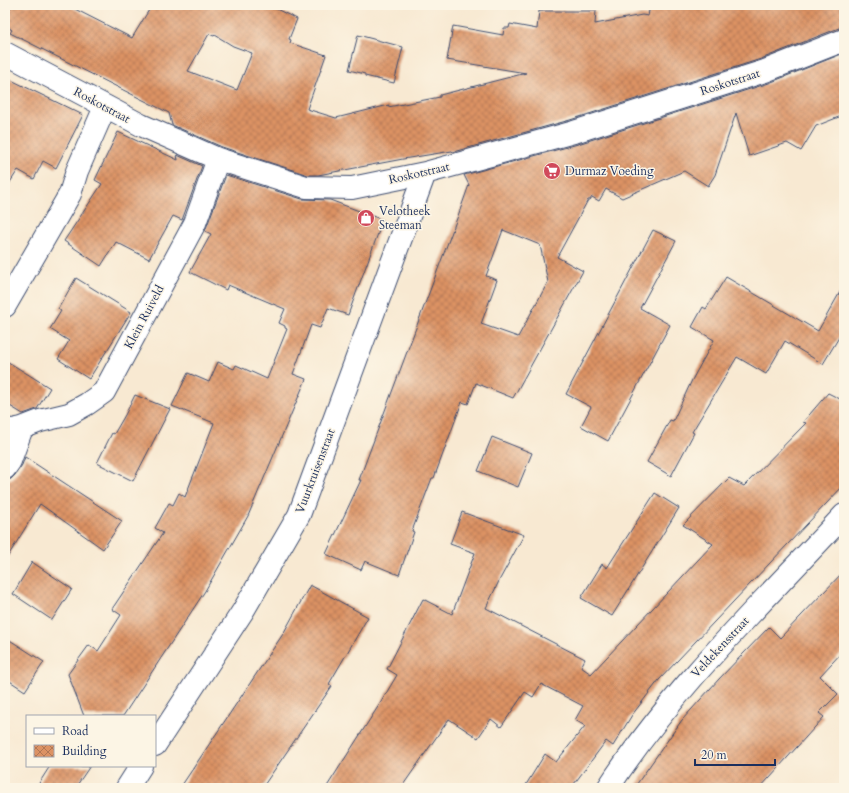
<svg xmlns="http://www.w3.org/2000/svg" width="849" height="793" font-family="Cardo,serif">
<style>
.building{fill:url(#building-cross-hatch);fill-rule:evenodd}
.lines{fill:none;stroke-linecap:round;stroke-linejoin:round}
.minor-casing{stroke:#3c4b6f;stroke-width:24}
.minor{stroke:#fff;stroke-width:22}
.labels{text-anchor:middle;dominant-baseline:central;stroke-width:3;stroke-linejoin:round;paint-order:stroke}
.street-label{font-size:12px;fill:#1b2f5e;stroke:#fcf5e5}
.poi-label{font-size:12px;fill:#1b2f5e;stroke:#fcf5e5;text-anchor:start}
</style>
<defs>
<pattern id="building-cross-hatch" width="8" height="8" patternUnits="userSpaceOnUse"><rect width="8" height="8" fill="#dc9264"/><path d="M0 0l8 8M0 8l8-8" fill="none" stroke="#b27856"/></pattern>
</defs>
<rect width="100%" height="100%" fill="#fcf5e5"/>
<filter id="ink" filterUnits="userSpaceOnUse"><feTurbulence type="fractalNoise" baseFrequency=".025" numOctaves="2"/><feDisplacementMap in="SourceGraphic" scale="8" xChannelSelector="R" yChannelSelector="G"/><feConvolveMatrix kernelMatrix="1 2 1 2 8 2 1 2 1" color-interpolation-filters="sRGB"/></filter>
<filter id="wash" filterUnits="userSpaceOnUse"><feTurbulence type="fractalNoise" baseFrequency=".012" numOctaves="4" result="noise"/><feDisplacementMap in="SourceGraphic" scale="16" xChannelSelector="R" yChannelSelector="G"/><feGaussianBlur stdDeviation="0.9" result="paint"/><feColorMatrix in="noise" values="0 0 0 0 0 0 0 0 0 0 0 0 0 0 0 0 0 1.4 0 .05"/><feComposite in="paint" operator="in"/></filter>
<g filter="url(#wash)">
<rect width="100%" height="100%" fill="#f8e9d2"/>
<g id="blocks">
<path class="building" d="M 13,5 L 67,5 L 132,38 L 152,5 L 268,5 L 297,19 L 289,39 L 291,40 L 290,43 L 326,55 L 307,109 L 336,118 L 389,105 L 388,107 L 440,97 L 440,95 L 526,73 L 447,60 L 453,26 L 503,35 L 504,28 L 509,28 L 510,24 L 537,29 L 539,11 L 596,11 L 595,24 L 642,15 L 648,16 L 650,5 L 844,5 L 844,28 L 839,28 L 761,59 L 570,120 L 453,152 L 452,151 L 403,159 L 318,175 L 308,175 L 222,147 L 172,125 L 169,113 L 10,33 L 12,30 L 5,25 L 5,15 ZM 209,34 L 214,36 L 215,35 L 233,46 L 252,53 L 237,90 L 188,71 Z
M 358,35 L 403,47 L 394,83 L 365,76 L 365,74 L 349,70 Z
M 844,53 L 844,115 L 816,126 L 801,151 L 787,143 L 749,156 L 736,113 L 715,175 L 708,186 L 684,171 L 622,198 L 606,189 L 599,201 L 592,197 L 590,200 L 588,200 L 557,257 L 583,271 L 513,398 L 476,383 L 468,404 L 462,402 L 434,478 L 432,478 L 412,531 L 414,532 L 399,575 L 365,561 L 361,570 L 326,554 L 361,480 L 359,480 L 459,213 L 469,185 L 464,175 L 578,144 L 769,83 ZM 503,230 L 540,245 L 548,282 L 518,337 L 481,324 L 497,280 L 486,276 Z
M 5,77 L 83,115 L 56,168 L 43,161 L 34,179 L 18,170 L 5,190 Z
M 118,132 L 178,160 L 177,155 L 202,166 L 182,220 L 173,216 L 149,259 L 116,242 L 101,266 L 64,241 L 102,184 L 95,180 Z
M 226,175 L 302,199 L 330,200 L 383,220 L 348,315 L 328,308 L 320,328 L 311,325 L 293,374 L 306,379 L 248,516 L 205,591 L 123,716 L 84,716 L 68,674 L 89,645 L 98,651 L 121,615 L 112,609 L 163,533 L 155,528 L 169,503 L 173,505 L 179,493 L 185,497 L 214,423 L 172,406 L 188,373 L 209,382 L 218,362 L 234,369 L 236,365 L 267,379 L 287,329 L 285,328 L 285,326 L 279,323 L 285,309 L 228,285 L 226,290 L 190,272 L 211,234 L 205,231 Z
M 653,230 L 676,241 L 640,308 L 670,325 L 608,441 L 581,426 L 591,407 L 566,394 Z
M 726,277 L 818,331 L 844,285 L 844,329 L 823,364 L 785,341 L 766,374 L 737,357 L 692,432 L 694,433 L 671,476 L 647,462 L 670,420 L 673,421 L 692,380 L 714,340 L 692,327 L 703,307 L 706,309 Z
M 76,278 L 131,312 L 89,379 L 58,359 L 69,341 L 50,329 L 61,311 L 58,309 Z
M 5,360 L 50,388 L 37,409 L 23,414 L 5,403 Z
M 828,393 L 844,401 L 844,485 L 659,680 L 632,715 L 613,746 L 606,741 L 571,788 L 524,788 L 545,754 L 556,762 L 585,726 L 575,720 L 583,706 L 541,684 L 533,697 L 525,692 L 501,727 L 491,719 L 478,738 L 449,719 L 401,788 L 326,788 L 381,702 L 397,675 L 387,669 L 423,599 L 452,614 L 475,553 L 450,544 L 462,512 L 524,535 L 500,579 L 486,608 L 585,659 L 581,667 L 591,674 L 713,544 L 683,525 L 729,478 L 744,486 L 806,423 L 803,422 Z
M 135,395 L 170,409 L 133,481 L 97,463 L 112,433 L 114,434 L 125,415 Z
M 492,437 L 532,453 L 518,487 L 478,471 Z
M 25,457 L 122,521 L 103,549 L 40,504 L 5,561 L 5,483 L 7,480 L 11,479 L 15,475 L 22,465 Z
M 655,493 L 679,508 L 612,616 L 581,598 L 602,564 L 607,568 Z
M 32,562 L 72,589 L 52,620 L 13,594 Z
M 844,571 L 844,650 L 820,676 L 838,694 L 819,713 L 824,717 L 760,788 L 634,788 L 682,720 L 719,679 L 769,627 L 780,638 Z
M 310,585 L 368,617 L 329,684 L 332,686 L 262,788 L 180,788 L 283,634 Z
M 5,637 L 44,662 L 25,691 L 5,678 Z
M 50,766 L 90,766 L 75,788 L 36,788 Z"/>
</g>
</g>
<g filter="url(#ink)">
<use href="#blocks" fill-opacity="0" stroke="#3c4b6f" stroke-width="1"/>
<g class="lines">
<g class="minor-casing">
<path id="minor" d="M 5,53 L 141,125 L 218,159 L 306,187 L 352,188 L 425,173 L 574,132 L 765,71 L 844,40
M 5,306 L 70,194 L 77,171 L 105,107
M 5,428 L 8,431 L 22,428 L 40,421 L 69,414 L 87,404 L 104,392 L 195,223 L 218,159
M 5,468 L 10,461 L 22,428
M 155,745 L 243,611 L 299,515 L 425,173
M 127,788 L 141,766
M 608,788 C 674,687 762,603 844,515"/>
</g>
<use href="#minor" class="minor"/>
</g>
</g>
<defs>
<g id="supermarket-disc" transform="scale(0.9)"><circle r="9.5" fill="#d1495b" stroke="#fcf5e5"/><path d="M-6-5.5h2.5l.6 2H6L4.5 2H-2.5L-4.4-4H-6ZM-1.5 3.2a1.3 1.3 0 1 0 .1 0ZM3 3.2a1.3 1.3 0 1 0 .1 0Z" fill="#fff"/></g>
<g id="shop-disc" transform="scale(0.9)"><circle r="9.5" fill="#d1495b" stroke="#fcf5e5"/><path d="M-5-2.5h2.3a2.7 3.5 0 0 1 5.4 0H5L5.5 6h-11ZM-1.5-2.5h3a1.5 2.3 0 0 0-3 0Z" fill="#fff"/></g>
</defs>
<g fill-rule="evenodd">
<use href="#supermarket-disc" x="552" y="171"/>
<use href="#shop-disc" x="366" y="218"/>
</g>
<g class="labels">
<g class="street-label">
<text transform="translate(730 82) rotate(-18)">Roskotstraat</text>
<text transform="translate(102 105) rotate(28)">Roskotstraat</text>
<text transform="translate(419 173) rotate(-13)">Roskotstraat</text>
<text transform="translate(144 317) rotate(-62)">Klein Ruiveld</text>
<text transform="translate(315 471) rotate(-69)">Vuurkruisenstraat</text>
<text transform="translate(720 647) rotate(-47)">Veldekensstraat</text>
</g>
<g class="poi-label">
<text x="565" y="171">Durmaz Voeding</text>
<text x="379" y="211">Velotheek<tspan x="379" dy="14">Steeman</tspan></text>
</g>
</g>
<rect width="849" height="793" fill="none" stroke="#fcf5e5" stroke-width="20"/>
<rect x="26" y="715" width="130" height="52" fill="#fcf5e5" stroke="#a2a6af"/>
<rect x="34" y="728" width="20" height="6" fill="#ffffff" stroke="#a2a6af"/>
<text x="62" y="735" font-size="12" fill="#1b2f5e">Road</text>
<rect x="34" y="745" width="20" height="12" fill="url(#building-cross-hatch)" stroke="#a2a6af"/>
<text x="62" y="755" font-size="12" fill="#1b2f5e">Building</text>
<path d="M695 759v6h80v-6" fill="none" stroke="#1b2f5e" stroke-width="2"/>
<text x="701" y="759" font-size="12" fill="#1b2f5e" stroke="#fcf5e5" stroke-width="3" paint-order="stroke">20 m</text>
</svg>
